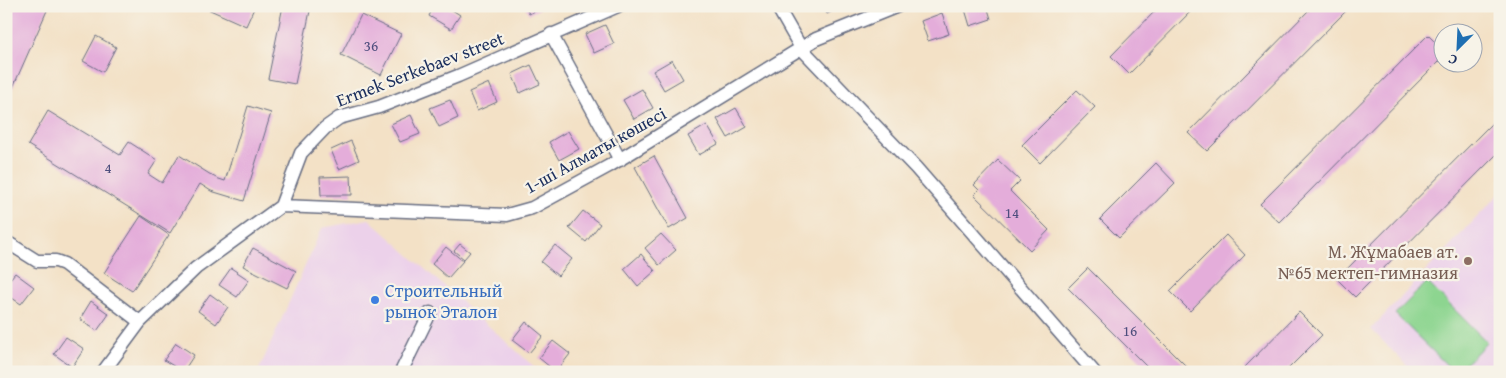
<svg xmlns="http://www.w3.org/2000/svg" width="1506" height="378" font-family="'Gentium Book Plus',serif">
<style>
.built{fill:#ecd1ea}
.grass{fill:#8dd590;stroke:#548277}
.building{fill:#e4adda}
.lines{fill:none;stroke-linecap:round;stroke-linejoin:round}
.street-casing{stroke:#676d82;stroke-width:15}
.street{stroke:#fff;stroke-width:12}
.education-dot{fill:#8d6e63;stroke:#f7f3e8;stroke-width:2}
.shop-dot{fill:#3f7fe0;stroke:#f7f3e8;stroke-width:2}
.labels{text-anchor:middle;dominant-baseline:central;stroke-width:4.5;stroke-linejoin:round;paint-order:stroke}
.number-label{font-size:15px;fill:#4d4e7d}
.street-label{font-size:18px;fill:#1b2f5e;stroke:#f7f3e8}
.education-label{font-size:18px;fill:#785e54;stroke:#f7f3e8;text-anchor:end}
.shop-label{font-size:18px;fill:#366cbe;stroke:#f7f3e8;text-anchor:start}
</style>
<rect width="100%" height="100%" fill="#f7f3e8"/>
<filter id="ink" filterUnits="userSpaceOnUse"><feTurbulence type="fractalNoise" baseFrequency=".02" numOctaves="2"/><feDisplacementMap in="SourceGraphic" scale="10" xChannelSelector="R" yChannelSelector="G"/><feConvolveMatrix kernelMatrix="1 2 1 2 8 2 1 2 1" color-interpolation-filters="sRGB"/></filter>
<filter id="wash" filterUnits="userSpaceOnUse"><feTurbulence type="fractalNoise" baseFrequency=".0096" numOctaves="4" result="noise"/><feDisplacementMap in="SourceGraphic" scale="20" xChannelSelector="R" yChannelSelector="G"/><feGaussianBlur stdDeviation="1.12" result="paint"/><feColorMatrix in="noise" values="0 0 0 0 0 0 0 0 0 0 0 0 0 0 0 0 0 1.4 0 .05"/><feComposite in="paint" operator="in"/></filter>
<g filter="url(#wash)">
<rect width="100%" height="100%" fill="#f3e1c6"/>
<path class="built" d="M 1500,193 L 1500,372 L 1413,372 L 1371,329 Z
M 369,219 L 540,372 L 258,372 L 322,228 Z"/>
<path class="grass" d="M 1427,282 L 1487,342 L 1458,372 L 1454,372 L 1395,314 Z"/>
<g id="blocks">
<path class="building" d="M 6,6 L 49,6 L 6,103 Z
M 201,6 L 255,6 L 246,26 Z
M 283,6 L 311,6 L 295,84 L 268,79 Z
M 434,6 L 446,6 L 460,15 L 451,29 L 429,16 Z
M 525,6 L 545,6 L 529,14 Z
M 823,6 L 842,6 L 827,14 Z
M 964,6 L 987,6 L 991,19 L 970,26 Z
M 1160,6 L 1196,6 L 1129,74 L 1111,56 Z
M 1313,6 L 1351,6 L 1207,151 L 1188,133 Z
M 942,13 L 949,34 L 928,41 L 921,21 Z
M 361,15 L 401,34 L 381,75 L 341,55 Z
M 605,25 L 614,44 L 594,53 L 585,34 Z
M 1428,35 L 1444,51 L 1444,56 L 1279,222 L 1260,204 Z
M 96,36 L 116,47 L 103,72 L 83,61 Z
M 672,60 L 683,79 L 664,90 L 653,71 Z
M 531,65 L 540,84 L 520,93 L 512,74 Z
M 489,83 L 497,102 L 477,111 L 469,92 Z
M 642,89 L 653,108 L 634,119 L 623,100 Z
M 1077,90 L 1095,107 L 1040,163 L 1022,145 Z
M 450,100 L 458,118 L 439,127 L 430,108 Z
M 248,106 L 271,113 L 244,201 L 211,191 L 200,184 L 170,233 L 28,145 L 48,111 L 120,155 L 129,142 L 157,160 L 148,174 L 162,183 L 179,155 L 216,178 L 225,181 Z
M 736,108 L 747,127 L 728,138 L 717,119 Z
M 411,115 L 420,134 L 400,142 L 391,124 Z
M 1500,115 L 1500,151 L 1355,297 L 1337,279 Z
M 707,125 L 718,144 L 699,155 L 688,136 Z
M 568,131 L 579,149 L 559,160 L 549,142 Z
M 351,141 L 359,160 L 339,169 L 331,150 Z
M 654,156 L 688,218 L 669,229 L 635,167 Z
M 998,160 L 1020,181 L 1010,191 L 1049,230 L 1030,250 L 974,195 L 979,190 L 974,185 Z
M 1156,163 L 1175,183 L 1119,238 L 1100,219 Z
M 351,176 L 352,195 L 321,195 L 320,177 Z
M 583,211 L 600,224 L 586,242 L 569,228 Z
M 141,216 L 169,235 L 132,291 L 104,273 Z
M 661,234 L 676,250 L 659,265 L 645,248 Z
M 1226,235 L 1245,255 L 1190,311 L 1170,291 Z
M 460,244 L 470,252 L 464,259 L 454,251 Z
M 555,245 L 572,259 L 558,276 L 541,262 Z
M 446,247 L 463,261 L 448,278 L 432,264 Z
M 253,248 L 296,271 L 287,288 L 243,266 Z
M 641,254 L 655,271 L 638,286 L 624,269 Z
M 231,268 L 249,280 L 237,297 L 219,285 Z
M 1088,268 L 1192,372 L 1152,372 L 1068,288 Z
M 15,273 L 34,287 L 21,304 L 6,294 L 6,284 Z
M 210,294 L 228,307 L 216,324 L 198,311 Z
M 91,301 L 109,314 L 97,331 L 80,319 Z
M 1299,312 L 1322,335 L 1285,372 L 1248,372 L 1244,368 Z
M 526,322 L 543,336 L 529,353 L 512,340 Z
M 66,337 L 84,349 L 72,367 L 54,354 Z
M 553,341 L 570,354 L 556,372 L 539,358 Z
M 176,343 L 194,355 L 183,372 L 164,360 Z"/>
</g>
</g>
<g filter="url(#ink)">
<use href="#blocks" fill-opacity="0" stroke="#676d82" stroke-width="1"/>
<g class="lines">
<g class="street-casing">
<path id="street" d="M 777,6 L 801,48 L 916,168 L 1094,372
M 551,34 L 620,160
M 281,206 L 507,215 L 532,208 L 609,166 L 816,39 L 898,6
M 6,247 L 10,244 L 37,261 L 56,261 L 64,264 L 140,322
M 103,372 L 140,322 L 196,268 L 281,206 L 301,153 L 325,128 L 339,118 L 379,107 L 458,76 L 618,6
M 401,372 L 430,313"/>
</g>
<use href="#street" class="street"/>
</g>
</g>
<circle class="education-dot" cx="1468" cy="261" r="5"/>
<circle class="shop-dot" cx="375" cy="300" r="5"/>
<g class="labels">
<g class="number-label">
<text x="371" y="45">36</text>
<text x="108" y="167">4</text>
<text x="1012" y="212">14</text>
<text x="1130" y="330">16</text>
</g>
<g class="street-label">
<text transform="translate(420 69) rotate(-21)">Ermek Serkebaev street</text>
<text transform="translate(595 150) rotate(-29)">1-ші Алматы көшесі</text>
</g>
<g class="education-label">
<text x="1458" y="251">М. Жұмабаев ат.<tspan x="1458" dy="21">№65 мектеп-гимназия</tspan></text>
</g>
<g class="shop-label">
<text x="385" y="290">Строительный<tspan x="385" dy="21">рынок Эталон</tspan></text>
</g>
</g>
<rect width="1506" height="378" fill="none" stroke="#f7f3e8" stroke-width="25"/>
<g transform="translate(1458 48) rotate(204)"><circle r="24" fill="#f7f3e8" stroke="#9fa5b1"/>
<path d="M0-4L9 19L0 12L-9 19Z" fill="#1f6fb2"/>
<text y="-8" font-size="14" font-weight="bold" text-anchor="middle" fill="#1b2f5e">С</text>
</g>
</svg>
